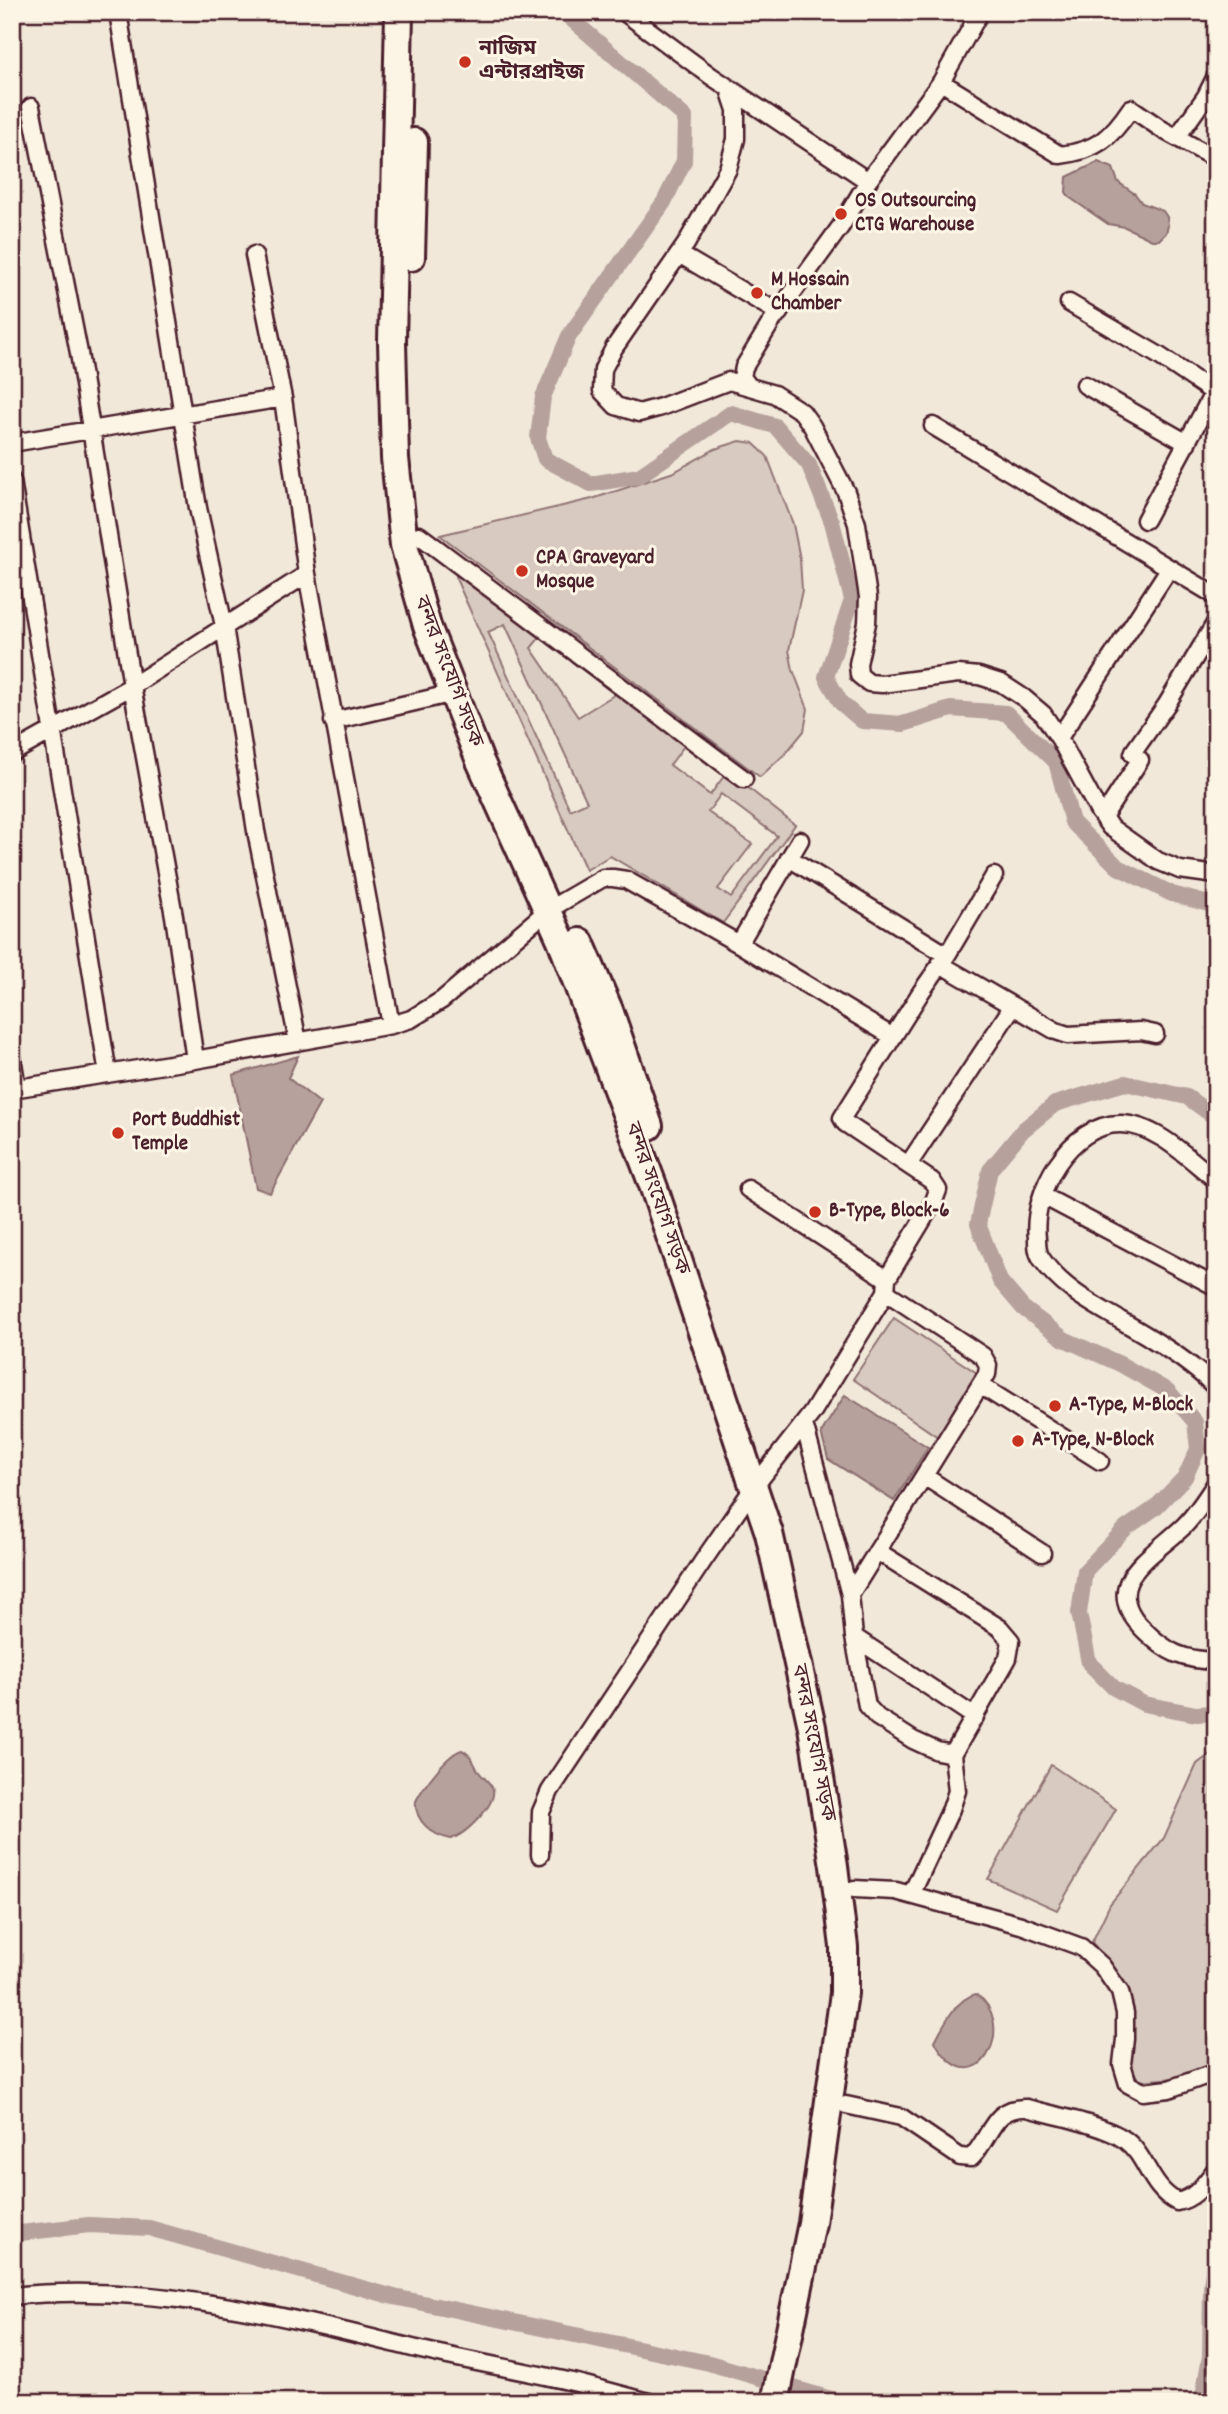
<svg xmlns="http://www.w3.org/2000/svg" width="1228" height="2414" font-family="Dekko,'Noto Sans Bengali',sans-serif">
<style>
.green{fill:#d8cac0;stroke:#917476;stroke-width:2;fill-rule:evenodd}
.water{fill:#b6a19c;stroke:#8b6d6f;stroke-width:2}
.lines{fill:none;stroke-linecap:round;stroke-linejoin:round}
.canal{stroke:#b6a19c;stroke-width:16}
.minor-casing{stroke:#4a1f2b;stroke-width:21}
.trunk-casing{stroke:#4a1f2b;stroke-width:32}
.minor{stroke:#fcf5e5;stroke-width:16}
.trunk{stroke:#fcf5e5;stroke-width:26}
.poi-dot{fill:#c8321e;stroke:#fcf5e5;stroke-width:2.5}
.labels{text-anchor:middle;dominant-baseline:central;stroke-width:6;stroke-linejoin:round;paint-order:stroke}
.poi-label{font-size:21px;font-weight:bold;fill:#4a1f2b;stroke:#fcf5e5;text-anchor:start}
.street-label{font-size:21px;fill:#4a1f2b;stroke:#fcf5e5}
</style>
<rect width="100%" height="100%" fill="#f1e8da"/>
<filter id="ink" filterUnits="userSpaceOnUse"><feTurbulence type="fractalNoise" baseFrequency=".0143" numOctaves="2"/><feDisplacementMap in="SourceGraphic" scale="14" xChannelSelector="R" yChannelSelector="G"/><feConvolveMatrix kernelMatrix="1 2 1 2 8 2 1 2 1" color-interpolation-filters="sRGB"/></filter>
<g filter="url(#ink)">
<path class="green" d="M 740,441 L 753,443 L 767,456 L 793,524 L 800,559 L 802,590 L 789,650 L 793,670 L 808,709 L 804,731 L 786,753 L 760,777 L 440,535 L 592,499 L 674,472 L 715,449 Z
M 455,570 L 732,775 L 795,825 L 723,923 L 610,856 L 586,870 L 457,581 ZM 505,624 L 587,802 L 570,810 L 488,632 ZM 540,637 L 614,694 L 614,695 L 578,717 L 531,648 ZM 684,746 L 724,776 L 710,795 L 670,765 ZM 721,794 L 777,836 L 731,898 L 718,889 L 752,844 L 708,812 Z
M 894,1318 L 980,1375 L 938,1437 L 853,1379 Z
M 1216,1750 L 1216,2064 L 1175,2078 L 1139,2081 L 1129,2062 L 1134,2024 L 1128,1987 L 1092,1942 L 1110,1904 L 1164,1838 L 1197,1764 Z
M 1051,1765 L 1116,1809 L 1057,1910 L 988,1879 Z"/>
<path class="water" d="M 1098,162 L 1113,168 L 1118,182 L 1135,194 L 1142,203 L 1163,211 L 1167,217 L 1168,226 L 1166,233 L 1159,240 L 1152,240 L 1125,227 L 1108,224 L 1069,197 L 1066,192 L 1067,177 Z
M 298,1056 L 288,1078 L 320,1103 L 270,1193 L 256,1188 L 233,1075 Z
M 845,1395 L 928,1447 L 894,1501 L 828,1459 L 821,1433 Z
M 462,1750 C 473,1756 473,1763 479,1772 C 483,1778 491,1782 493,1790 C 496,1805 465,1835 451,1839 C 433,1836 414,1821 416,1801 C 423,1787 448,1753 462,1750 Z
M 976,1994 C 1016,2021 983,2094 948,2059 C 943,2054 938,2049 935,2041 C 943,2025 957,1998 976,1994 Z"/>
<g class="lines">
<path class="canal" d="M 563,12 L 685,117 L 684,161 L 664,202 L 569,336 L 543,397 L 538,438 L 545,459 L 591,484 L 639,476 L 731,413 L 775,426 L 809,465 L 832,522 L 852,600 L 826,677 L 841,703 L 862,721 L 903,724 L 951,709 L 1006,713 L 1056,762 L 1072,822 L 1118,867 L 1172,894 L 1216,906
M 1216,1118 L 1187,1097 L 1125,1083 L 1055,1104 L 1023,1130 L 990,1170 L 978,1224 L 1000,1281 L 1023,1308 L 1064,1339 L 1120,1364 L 1168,1391 L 1195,1422 L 1198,1449 L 1185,1477 L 1155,1508 L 1126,1528 L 1085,1571 L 1079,1613 L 1089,1663 L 1114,1688 L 1144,1704 L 1196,1714 L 1216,1713
M 12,2234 L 89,2225 L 149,2228 L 394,2297 L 709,2363 L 841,2402
M 1202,2402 L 1210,2356 L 1211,2285 L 1216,2252"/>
<g class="minor-casing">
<path id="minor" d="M 118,12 L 198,508 L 224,626 L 256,831 L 298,1042
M 624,12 L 711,76 L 868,181
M 941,82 L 1060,155 C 1096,151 1111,138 1131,108 L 1163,130 L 1216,159
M 729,89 L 736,110 L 736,139 L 728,169 L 686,244 L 614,348 L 603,369 L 602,391 L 616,406 L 639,413 L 661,407 L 729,381 L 774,394 L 802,412 L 812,426 L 846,492 L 857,524 L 868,597 L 867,623 L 858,664 L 859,675 L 869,683 L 882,684 L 958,674 L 979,676 L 1001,683 L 1024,698 L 1043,714 L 1059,738 L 1099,812 L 1110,827 L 1158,861 L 1180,870 L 1216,875
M 31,107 L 79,353 L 132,686 L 174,916 L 195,1060
M 1177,137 L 1206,96 L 1216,76
M 679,254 L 779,313
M 254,255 L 283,398 L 307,574 L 391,1025
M 1069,303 L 1158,355 L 1216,394
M 748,385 L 742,377 L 744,367 L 772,321 L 841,226 L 868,181 L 941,82 L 980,12
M 1085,385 L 1187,443
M 933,426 L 1216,596
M 12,443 L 283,398
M 12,481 L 108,1074
M 1145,520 L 1216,388
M 419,535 L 744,779
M 333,721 L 454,693
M 1059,738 L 1169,569
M 12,753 L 132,686 L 307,574
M 1103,817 L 1140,760 L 1133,754 L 1134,751 L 1167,704 L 1216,622
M 789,858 L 947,955
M 739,944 L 800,840
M 940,964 L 1056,1031 L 1068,1035 L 1141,1031 L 1155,1034
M 12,1057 L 17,1088
M 12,1089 L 195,1060 L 391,1025 L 411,1019 L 442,1000 L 548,910 L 603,878 L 613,878 L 626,880 L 739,944 L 893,1037
M 908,1165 L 1013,1006
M 1216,1180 C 1189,1159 1156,1124 1120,1124 C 1070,1124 1031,1192 1037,1238 C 1037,1245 1037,1252 1041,1258 C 1060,1287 1091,1303 1120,1320 C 1149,1336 1194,1364 1216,1388
M 748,1189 L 887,1279
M 1043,1196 L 1216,1287
M 980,1385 L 1100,1461
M 804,1424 L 850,1595 L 854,1637 L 867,1706 L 877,1717 L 913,1740 L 937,1751 L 953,1754
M 924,1476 L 1042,1553
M 1216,1483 C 1207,1497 1196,1514 1184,1526 C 1151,1558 1097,1583 1144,1630 C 1167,1653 1183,1660 1216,1661
M 877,1551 L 1000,1628 L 1011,1641 L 1008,1658 L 953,1754 L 957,1791 L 951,1809 L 911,1895
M 850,1595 L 987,1374 L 988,1365 L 983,1356 L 886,1292
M 854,1637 L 975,1717
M 540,1855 L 541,1812 L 550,1791 L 705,1558 L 754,1487 L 812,1413 L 886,1292 L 887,1279 L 934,1201 L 938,1190 L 932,1181 L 845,1123 L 842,1118 L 921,992 L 947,955 L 994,876
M 854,1889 L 896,1891 L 1021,1925 L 1081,1947 L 1102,1966 L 1120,1992 L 1125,2013 L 1125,2039 L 1122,2064 L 1128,2084 L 1143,2092 L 1169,2089 L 1216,2072
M 846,2105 L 901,2117 L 960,2157 L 971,2158 C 991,2138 992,2106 1027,2108 C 1052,2115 1105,2125 1125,2140 C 1147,2156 1149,2187 1177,2202 C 1196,2198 1204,2184 1216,2169
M 12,2296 C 155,2282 284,2316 421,2350 C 473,2362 525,2371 577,2383 C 601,2389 625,2396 649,2402"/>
</g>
<g class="trunk-casing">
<path id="trunk" d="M 399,12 L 392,342 L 395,458 L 404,545 L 427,626 L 480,761 L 561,940 L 654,1188 L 769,1533 L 812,1727 L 834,1866 L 844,1947 L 844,1993 L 812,2223 L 775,2402
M 411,257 L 414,142
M 580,942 L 609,1010 L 649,1126"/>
</g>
<use href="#minor" class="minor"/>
<use href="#trunk" class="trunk"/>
</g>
</g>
<g class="poi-dot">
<circle cx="465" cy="62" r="7"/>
<circle cx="841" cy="214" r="7"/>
<circle cx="757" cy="293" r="7"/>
<circle cx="522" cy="571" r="7"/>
<circle cx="118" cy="1133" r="7"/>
<circle cx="815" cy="1212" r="7"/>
<circle cx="1055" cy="1406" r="7"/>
<circle cx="1018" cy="1441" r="7"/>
</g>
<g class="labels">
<g class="poi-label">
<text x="479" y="50">নাজিম<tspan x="479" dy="24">এন্টারপ্রাইজ</tspan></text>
<text x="855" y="202">OS Outsourcing<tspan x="855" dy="24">CTG Warehouse</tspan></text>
<text x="771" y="281">M Hossain<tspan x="771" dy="24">Chamber</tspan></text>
<text x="536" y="559">CPA Graveyard<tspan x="536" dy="24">Mosque</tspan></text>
<text x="132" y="1121">Port Buddhist<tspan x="132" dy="24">Temple</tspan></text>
<text x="829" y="1212">B-Type, Block-6</text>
<text x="1069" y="1406">A-Type, M-Block</text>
<text x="1032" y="1441">A-Type, N-Block</text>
</g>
<g class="street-label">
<text transform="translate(447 672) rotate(69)">বন্দর সংযোগ সড়ক</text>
<text transform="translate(656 1199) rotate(71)">বন্দর সংযোগ সড়ক</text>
<text transform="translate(812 1743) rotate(79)">বন্দর সংযোগ সড়ক</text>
</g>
</g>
<rect width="1228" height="2414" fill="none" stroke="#fcf5e5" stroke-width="42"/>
<rect x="21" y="21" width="1186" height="2372" fill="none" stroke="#4a1f2b" stroke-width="2.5" filter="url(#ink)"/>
</svg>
